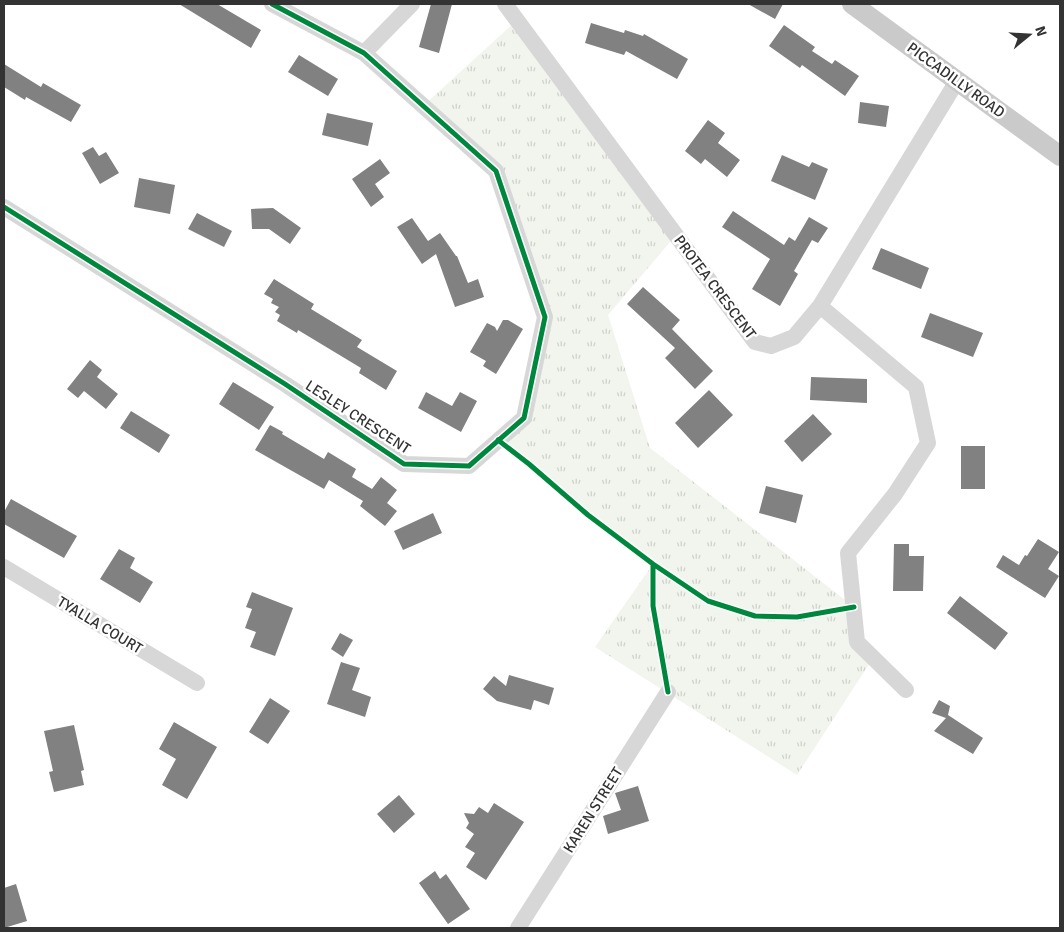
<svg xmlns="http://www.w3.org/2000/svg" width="1064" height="932" font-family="Signika,sans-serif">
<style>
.park{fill:url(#park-tufts)}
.building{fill:#818181}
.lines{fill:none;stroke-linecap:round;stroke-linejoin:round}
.minor{stroke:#d7d7d7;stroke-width:16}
.major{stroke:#cacaca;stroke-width:20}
.cycleway-casing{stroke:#fff;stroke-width:8}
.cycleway{stroke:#00873e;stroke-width:5}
.labels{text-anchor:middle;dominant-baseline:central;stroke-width:5;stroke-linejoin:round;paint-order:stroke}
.street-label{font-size:15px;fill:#333;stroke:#fff}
</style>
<defs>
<pattern id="park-tufts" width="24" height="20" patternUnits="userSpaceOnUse" patternTransform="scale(1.25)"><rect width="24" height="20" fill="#f1f5ed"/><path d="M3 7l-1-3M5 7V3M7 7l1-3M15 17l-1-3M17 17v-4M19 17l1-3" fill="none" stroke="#cfd2cc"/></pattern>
</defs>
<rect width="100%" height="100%" fill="#fff"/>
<path class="park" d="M 517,20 L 676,235 L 608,315 L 650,448 L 854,607 L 857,642 L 873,658 L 797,775 L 595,647 L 653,564 L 498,440 L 524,417 L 545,317 L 496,171 L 423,106 Z"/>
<path class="building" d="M 179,4 L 217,4 L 261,30 L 251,48 Z
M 431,4 L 452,4 L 439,53 L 419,47 Z
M 748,4 L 783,4 L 775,19 Z
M 591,23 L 624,33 L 625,30 L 643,36 L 644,34 L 688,59 L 677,79 L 626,51 L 624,55 L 585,43 Z
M 784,25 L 815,47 L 812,51 L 832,64 L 835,60 L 859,76 L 845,96 L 802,65 L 800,68 L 769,46 Z
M 299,55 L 338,79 L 328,96 L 288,72 Z
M 4,64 L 41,87 L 43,83 L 81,105 L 71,122 L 26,97 L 25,100 L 4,87 Z
M 860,102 L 889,106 L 886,127 L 858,123 Z
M 327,113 L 373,123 L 368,146 L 322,135 Z
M 708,120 L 725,133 L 718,143 L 740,160 L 727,177 L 705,159 L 701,164 L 685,151 Z
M 93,147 L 99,156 L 106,152 L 119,173 L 100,184 L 82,153 Z
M 782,155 L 809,167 L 812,162 L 828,169 L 815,200 L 771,181 Z
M 380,159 L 390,173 L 375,184 L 384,197 L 371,207 L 352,179 Z
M 139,178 L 175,185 L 170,214 L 134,207 Z
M 273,208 L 301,228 L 290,244 L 269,229 L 252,229 L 251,209 Z
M 733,211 L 784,245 L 789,237 L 795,241 L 809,217 L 828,228 L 818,243 L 812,240 L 794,271 L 798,274 L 780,306 L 752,289 L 770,259 L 722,227 Z
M 197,213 L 232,231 L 224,247 L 188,229 Z
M 412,218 L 428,241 L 440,233 L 456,256 L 457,256 L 468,283 L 478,279 L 484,297 L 455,307 L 436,254 L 422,264 L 397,227 Z
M 881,248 L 929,268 L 921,289 L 872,269 Z
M 274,279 L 314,304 L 311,309 L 362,340 L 357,347 L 397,371 L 386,390 L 359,373 L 361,368 L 298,330 L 297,333 L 277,321 L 280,315 L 275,312 L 279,307 L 271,303 L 273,299 L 264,294 Z
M 643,287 L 680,320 L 672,329 L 713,371 L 695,389 L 665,358 L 675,348 L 627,304 Z
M 930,313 L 983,333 L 973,357 L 921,337 Z
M 503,320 L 508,320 L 523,329 L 496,374 L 483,366 L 486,361 L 470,352 L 487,323 L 495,327 L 497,331 Z
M 90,360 L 102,370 L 97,377 L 118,394 L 106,409 L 84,391 L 78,398 L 67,389 Z
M 811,377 L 867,379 L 867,403 L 810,400 Z
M 233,382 L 274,407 L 259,430 L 219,404 Z
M 709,390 L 733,415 L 698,448 L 675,423 Z
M 426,392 L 452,406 L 460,392 L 477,401 L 461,432 L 418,408 Z
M 131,411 L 170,435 L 159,453 L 120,428 Z
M 813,414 L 832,434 L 802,462 L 784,441 Z
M 270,425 L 283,432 L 282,434 L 324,459 L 328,452 L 356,469 L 352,477 L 372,489 L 381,477 L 397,490 L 387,503 L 397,511 L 385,526 L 360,506 L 363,501 L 329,480 L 324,489 L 255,450 Z
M 961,446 L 985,446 L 985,489 L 961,489 Z
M 766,486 L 803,495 L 796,523 L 759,513 Z
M 11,499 L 77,536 L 64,558 L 4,524 L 4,512 Z
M 433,513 L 442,533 L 403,550 L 394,531 Z
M 1038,539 L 1059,552 L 1048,569 L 1059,576 L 1045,598 L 996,567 L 1003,555 L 1019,565 L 1025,555 L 1027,556 Z
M 894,544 L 909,544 L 909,556 L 924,556 L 923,591 L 893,591 Z
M 119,549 L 135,558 L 130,568 L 153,582 L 140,603 L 100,579 Z
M 252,592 L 293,608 L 275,656 L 250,647 L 256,632 L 245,628 L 252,609 L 246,607 Z
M 960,596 L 1008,633 L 995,650 L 947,613 Z
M 340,633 L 353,640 L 343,657 L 331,649 Z
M 341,662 L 360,668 L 352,690 L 371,697 L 365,717 L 327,704 Z
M 509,675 L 554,688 L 549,705 L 534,700 L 531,710 L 497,701 L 483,689 L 494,676 L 506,686 Z
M 270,698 L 290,711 L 268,744 L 249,732 Z
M 939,700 L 950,706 L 948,715 L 983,738 L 973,754 L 934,731 L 946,718 L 932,713 Z
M 174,722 L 217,747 L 187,799 L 162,785 L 176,759 L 159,749 Z
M 74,725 L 84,770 L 81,771 L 84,785 L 54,792 L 49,772 L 53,771 L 44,731 Z
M 638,786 L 649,821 L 608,834 L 603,816 L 621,810 L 615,793 Z
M 399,795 L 415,814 L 394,833 L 377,814 Z
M 494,803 L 524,822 L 486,880 L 466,867 L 475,853 L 465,847 L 474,834 L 466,828 L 469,823 L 464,813 L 474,814 L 479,807 L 488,813 Z
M 435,871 L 440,879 L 446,874 L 470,909 L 448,924 L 419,883 Z
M 16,884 L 27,921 L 4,928 L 4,888 Z"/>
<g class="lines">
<path class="minor" d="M 505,4 L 755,342 L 771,346 L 794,337 L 820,306 L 957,81
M 364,53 L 412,4
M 4,207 L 285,384 L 404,464 L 469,466 L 524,418 L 545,317 L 496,171 L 364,53 L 272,4
M 820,306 L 916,387 L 928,443 L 895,494 L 848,553 L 857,642 L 906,690
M 4,567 L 197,683
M 518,928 L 668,692"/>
<path class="major" d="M 852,4 L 1060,156"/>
<g class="cycleway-casing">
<path id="cycleway" d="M 4,207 L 285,384 L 404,464 L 469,466 L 524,418 L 545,317 L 496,171 L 364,53 L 272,4
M 498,440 L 529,464 L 588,515 L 653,564 L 708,601 L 755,616 L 797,617 L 854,607
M 653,564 L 653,606 L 668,692"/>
</g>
<use href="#cycleway" class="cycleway"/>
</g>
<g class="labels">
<g class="street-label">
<text transform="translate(956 80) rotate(36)">PICCADILLY ROAD</text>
<text transform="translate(715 287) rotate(53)">PROTEA CRESCENT</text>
<text transform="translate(358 417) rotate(33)">LESLEY CRESCENT</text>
<text transform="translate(100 625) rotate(31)">TYALLA COURT</text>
<text transform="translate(593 810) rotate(-58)">KAREN STREET</text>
</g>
</g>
<rect width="1064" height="932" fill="none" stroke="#333333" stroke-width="10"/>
<g transform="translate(1029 35) rotate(72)" stroke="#ffffff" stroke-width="4" paint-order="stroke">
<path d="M0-4L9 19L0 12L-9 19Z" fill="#333333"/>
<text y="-8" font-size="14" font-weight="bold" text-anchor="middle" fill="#333333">N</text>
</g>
</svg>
